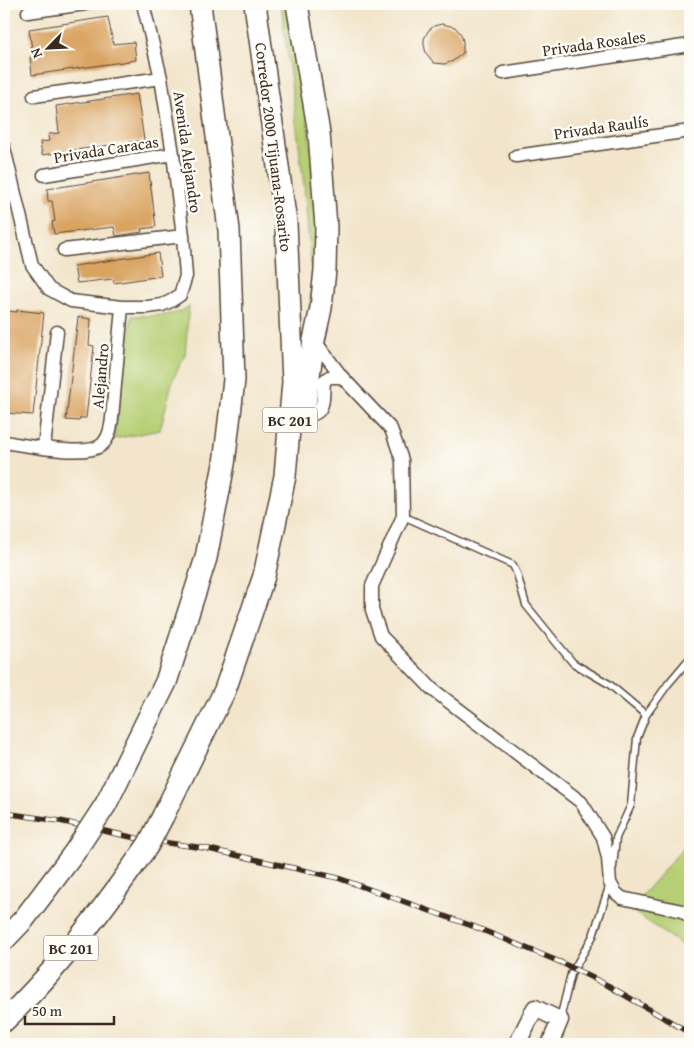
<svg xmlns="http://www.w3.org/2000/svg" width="694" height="1048" font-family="'Gentium Book Plus',serif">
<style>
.green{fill:#b6cf75;stroke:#787c4a}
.building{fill:#d9a360}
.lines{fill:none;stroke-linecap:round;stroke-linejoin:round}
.service-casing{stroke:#564638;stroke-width:9}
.minor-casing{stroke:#564638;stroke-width:15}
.tertiary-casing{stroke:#564638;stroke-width:19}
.trunk-casing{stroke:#564638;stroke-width:24}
.service{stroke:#fff;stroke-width:6}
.minor{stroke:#fff;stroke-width:12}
.tertiary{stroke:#fff;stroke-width:16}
.trunk{stroke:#fff;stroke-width:21}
.rail-casing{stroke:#3b2a1e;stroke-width:5.5}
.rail{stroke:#fdfcf7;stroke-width:4;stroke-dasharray:11;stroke-linecap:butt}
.trunk-bridge-casing{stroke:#564638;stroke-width:24;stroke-linecap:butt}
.trunk-bridge{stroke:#fff;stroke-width:21}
.labels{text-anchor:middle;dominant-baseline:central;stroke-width:5;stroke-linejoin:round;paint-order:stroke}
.shield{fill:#fdfcf7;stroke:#75695f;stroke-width:1}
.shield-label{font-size:15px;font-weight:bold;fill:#3b2a1e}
.street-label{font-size:16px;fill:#3b2a1e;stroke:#fdfcf7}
</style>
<rect width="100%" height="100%" fill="#fdfcf7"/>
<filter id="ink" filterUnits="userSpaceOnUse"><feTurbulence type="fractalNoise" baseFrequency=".02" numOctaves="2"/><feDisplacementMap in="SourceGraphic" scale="10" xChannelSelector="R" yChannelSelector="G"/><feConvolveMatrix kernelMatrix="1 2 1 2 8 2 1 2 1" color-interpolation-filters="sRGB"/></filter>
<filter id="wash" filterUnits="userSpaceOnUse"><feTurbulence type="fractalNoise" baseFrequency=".0096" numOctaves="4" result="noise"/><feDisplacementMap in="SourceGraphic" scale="20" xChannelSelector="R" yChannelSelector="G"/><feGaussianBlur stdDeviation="1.12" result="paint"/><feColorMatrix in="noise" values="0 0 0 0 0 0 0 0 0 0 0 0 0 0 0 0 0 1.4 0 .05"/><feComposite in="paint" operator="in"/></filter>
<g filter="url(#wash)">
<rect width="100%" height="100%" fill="#f2e5cb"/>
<path class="green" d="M 281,4 L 291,4 L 306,101 L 321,264 L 310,308 L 312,277 L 304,185 Z
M 189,306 L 185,355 L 173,379 L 160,430 L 114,439 L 132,316 C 150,315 175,318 189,306 Z
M 690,840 L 690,951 L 630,909 Z"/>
<g id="blocks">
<path class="building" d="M 108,17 L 113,44 L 134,42 L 136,60 L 32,75 L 30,57 L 33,56 L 29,29 Z
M 442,24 L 455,27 L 461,34 L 463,41 L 463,53 L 453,61 L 445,64 L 434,63 L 426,53 L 424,45 L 424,39 L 428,31 L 434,26 Z
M 137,94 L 144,140 L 42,155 L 40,142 L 49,141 L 48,136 L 49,134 L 59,133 L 56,106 Z
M 149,173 L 156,227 L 141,229 L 142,232 L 116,236 L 114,227 L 54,234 L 52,222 L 55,221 L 52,201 L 48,201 L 47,189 Z
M 158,253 L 161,276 L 114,283 L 113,279 L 77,283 L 74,266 Z
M 17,310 L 44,313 L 33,415 L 4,413 L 4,343 L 8,311 L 17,312 Z
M 78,317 L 91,319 L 89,345 L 94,346 L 86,418 L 80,418 L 79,421 L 66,420 Z"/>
</g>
</g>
<g filter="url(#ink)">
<use href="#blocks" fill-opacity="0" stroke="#564638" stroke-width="1"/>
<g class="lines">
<g class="service-casing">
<path id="service" d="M 689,327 L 690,327
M 403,516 L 513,565 L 517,574 L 526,605 L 573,663 L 609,684 L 646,715
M 613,867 L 616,838 L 631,805 L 637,738 L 646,715 L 668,684 L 690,658
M 560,1019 L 571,974 L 593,936 L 610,884"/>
</g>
<g class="minor-casing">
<path id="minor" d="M 28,12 L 85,4
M 503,73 L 690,45
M 34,96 L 161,78
M 4,148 L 32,265 L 49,289 L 71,301 L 122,307 L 148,307 L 162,305 L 171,301 L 180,295 L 186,276 L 183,236 L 173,154 L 161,78 L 143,4
M 516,156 L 690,131
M 44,175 L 173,154
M 64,250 L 183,236
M 314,340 L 342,377 L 391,429 L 402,460 L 403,516 L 372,586 L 372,610 L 381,636 L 432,689 L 581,802 L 603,837 L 608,858 L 610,883 L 616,893 L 622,898 L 682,911 L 690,917
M 298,417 C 327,415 322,405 324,381 L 329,377 L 342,377
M 4,442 C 24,445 84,457 100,446 C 109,440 111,428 112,418 L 122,307
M 44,447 L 57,332"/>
</g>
<g class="tertiary-casing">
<path id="tertiary" d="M 517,1044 L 535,1008 L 560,1020 L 550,1044"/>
</g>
<g class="trunk-casing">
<path id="trunk" d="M 297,4 L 319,133 L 326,227 L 325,270 L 321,308 L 314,340 L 304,411
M 106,804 L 166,682 L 206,558 L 224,464 L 234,380 L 229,230 L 200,4
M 163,816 L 225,690 L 264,576 L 285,476 L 293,382 L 286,223 L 255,4
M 4,940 L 24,919 L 74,853
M 4,1021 C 52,975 93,923 131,869"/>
</g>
<use href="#service" class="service"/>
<use href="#minor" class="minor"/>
<use href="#tertiary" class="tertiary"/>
<use href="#trunk" class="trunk"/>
<g class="rail-casing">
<path id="rail" d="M 4,813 L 60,821 L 140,839 L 204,848 L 338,878 L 475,927 L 560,962 L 609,986 L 690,1033"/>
</g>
<use href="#rail" class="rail"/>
<g class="trunk-bridge-casing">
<path id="trunk-bridge" d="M 74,853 L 106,804
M 131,869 L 148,845 L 163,816"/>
</g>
<use href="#trunk-bridge" class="trunk-bridge"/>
</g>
</g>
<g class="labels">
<g class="shield">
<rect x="262.5" y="407.5" width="55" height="25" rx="4"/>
<rect x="43.5" y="935.5" width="55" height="25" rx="4"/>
</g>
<g class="shield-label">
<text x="290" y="420">BC 201</text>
<text x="71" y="948">BC 201</text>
</g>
<g class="street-label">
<text transform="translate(594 43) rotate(-8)">Privada Rosales</text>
<text transform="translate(601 127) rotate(-8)">Privada Raulís</text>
<text transform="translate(274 147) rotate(83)">Corredor 2000 Tijuana-Rosarito</text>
<text transform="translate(106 149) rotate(-9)">Privada Caracas</text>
<text transform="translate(188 152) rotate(82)">Avenida Alejandro</text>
<text transform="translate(100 376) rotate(-85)">Alejandro</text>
</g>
</g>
<rect width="694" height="1048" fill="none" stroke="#fdfcf7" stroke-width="20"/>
<g transform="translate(48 48) rotate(246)" stroke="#fdfcf7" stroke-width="4" paint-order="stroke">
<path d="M0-4L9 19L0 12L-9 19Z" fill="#3b2a1e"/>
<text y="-8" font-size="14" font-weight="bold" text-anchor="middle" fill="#3b2a1e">N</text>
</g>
<path d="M25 1016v8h89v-8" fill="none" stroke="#3b2a1e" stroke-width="2.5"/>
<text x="32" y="1016" font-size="15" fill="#3b2a1e" stroke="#fdfcf7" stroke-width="4" paint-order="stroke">50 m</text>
</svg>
